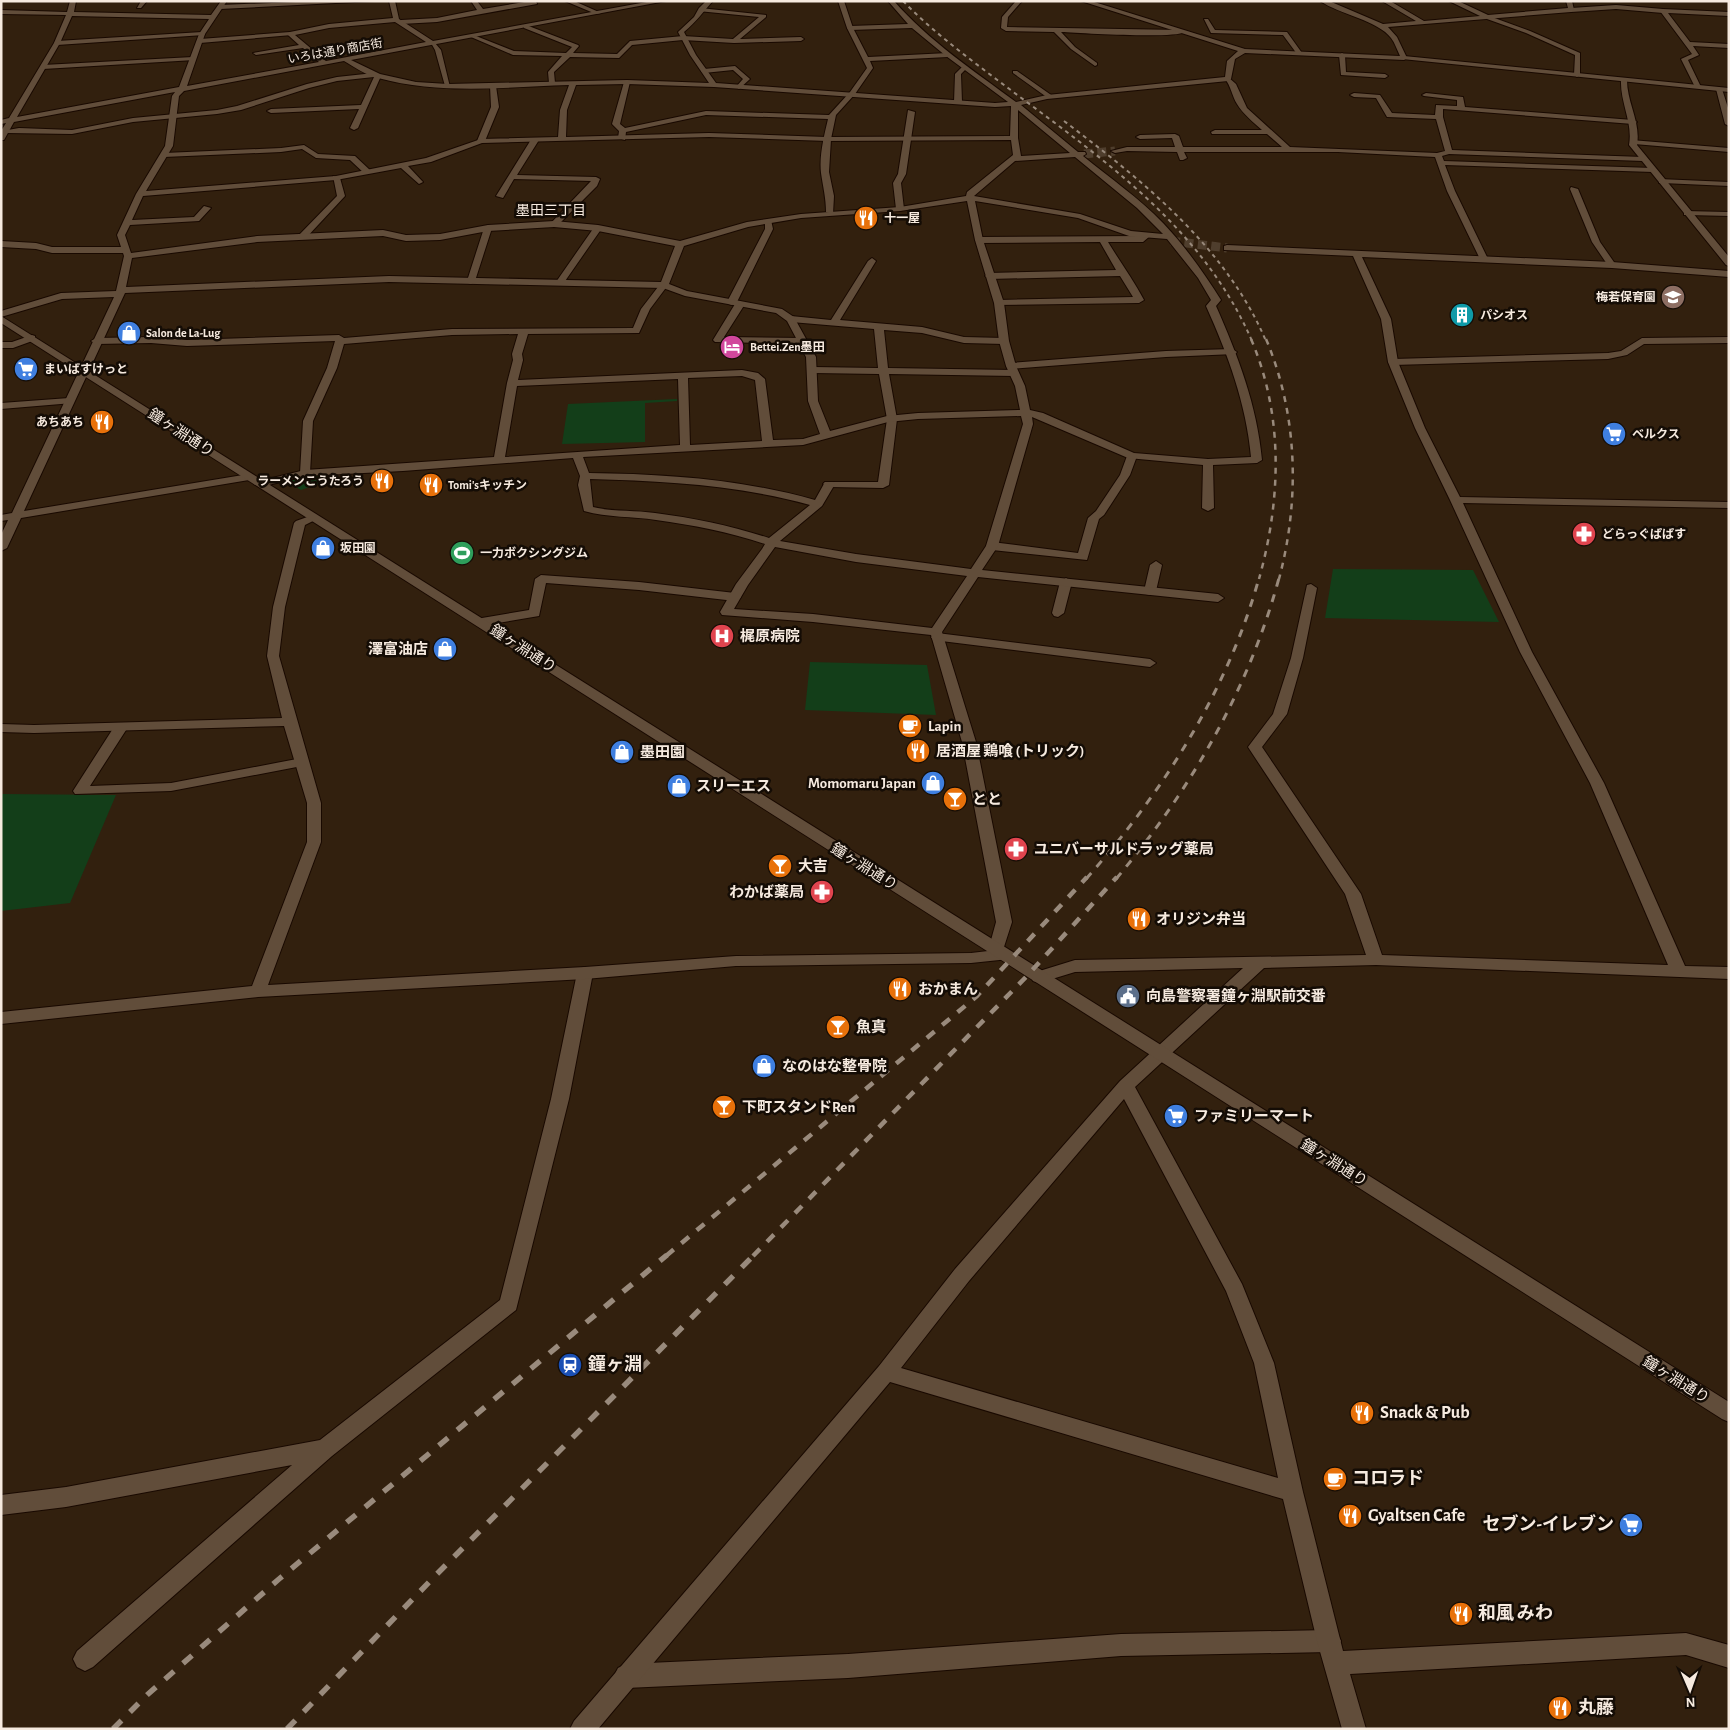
<svg xmlns="http://www.w3.org/2000/svg" width="1730" height="1730" font-family="'Alegreya Sans','Noto Sans JP',sans-serif">
<style>
.green{fill:#133e19}
.lines{fill:none;stroke-linecap:round;stroke-linejoin:round}
.street-tunnel{stroke:#4f3e2d;stroke-width:9;stroke-dasharray:9 4.5;stroke-linecap:butt}
.lane-casing{stroke:#190900;stroke-width:2}
.street-casing{stroke:#190900;stroke-width:2}
.secondary-casing{stroke:#190900;stroke-width:2}
.lane{fill:#614d3a;fill-rule:evenodd}
.street{fill:#614d3a;fill-rule:evenodd}
.secondary{fill:#614d3a;fill-rule:evenodd}
.rail-far4{stroke:#998a7c;stroke-width:2;stroke-dasharray:4 4;stroke-linecap:butt}
.rail-far3{stroke:#998a7c;stroke-width:2.5;stroke-dasharray:6 6;stroke-linecap:butt}
.rail-far2{stroke:#998a7c;stroke-width:3;stroke-dasharray:8 8;stroke-linecap:butt}
.rail-far1{stroke:#998a7c;stroke-width:4.5;stroke-dasharray:10 10;stroke-linecap:butt}
.rail{stroke:#998a7c;stroke-width:5.5;stroke-dasharray:12 12;stroke-linecap:butt}
.labels{text-anchor:middle;dominant-baseline:central;stroke-width:5;stroke-linejoin:round;paint-order:stroke}
.far-street-label{font-size:12px;fill:#f6eadf;stroke:#140c05}
.far-poi-label{font-size:12px;font-weight:bold;fill:#f6eadf;stroke:#140c05;text-anchor:start}
.far-neighbourhood-label{font-size:14px;fill:#f6eadf;stroke:#140c05}
.street-label{font-size:15px;fill:#f6eadf;stroke:#140c05}
.poi-label{font-size:15px;font-weight:bold;fill:#f6eadf;stroke:#140c05;text-anchor:start}
.near-poi-label{font-size:18px;font-weight:bold;fill:#f6eadf;stroke:#140c05;text-anchor:start}
</style>
<rect width="100%" height="100%" fill="#32200e"/>
<path class="green" d="M 677,399 L 677,401 L 645,403 L 645,442 L 562,444 L 568,404 Z
M 334,475 L 333,479 L 301,490 L 286,481 L 307,476 Z
M 1333,569 L 1473,570 L 1499,622 L 1325,618 Z
M 810,662 L 927,665 L 936,715 L 805,710 Z
M 1,794 L 116,795 L 70,903 L 1,911 Z"/>
<g class="lines">
<path class="street-tunnel" d="M 1084,154 L 1115,151
M 1171,241 L 1227,248"/>
<g class="lane-casing">
<path id="lane" d="M 141,1 L 147,1 L 141,8 L 137,8 Z
M 319,1 L 374,1 L 220,9 L 217,7 L 220,5 Z
M 471,1 L 477,1 L 483,9 L 530,1 L 536,1 L 537,4 L 437,22 L 401,24 L 398,22 L 401,20 L 437,18 L 477,10 Z
M 565,1 L 574,1 L 601,13 L 596,14 Z
M 838,1 L 844,1 L 853,28 L 868,57 L 948,53 L 951,55 L 948,57 L 870,61 L 873,68 L 855,94 L 836,115 L 831,139 L 829,172 L 834,196 L 833,214 L 826,212 C 826,198 823,187 821,173 C 819,156 824,136 828,119 L 706,115 L 626,132 L 625,140 L 618,138 L 619,131 L 612,124 L 624,82 L 627,80 L 630,82 L 620,124 L 625,128 L 706,111 L 829,115 L 850,92 L 867,68 L 847,28 Z
M 1016,1 L 1022,1 L 1008,17 L 1007,27 L 1182,30 L 1185,32 C 1174,39 1081,33 1061,32 L 1075,47 L 1097,63 L 1097,65 L 1095,66 L 1071,49 L 1054,32 L 1006,31 L 1001,28 L 1002,17 Z
M 1616,5 L 1663,9 L 1666,11 L 1663,13 L 1616,9 L 1571,12 L 1568,10 L 1571,8 Z
M 700,8 L 766,15 L 766,17 L 740,39 L 801,37 L 804,39 L 801,41 L 734,43 L 683,40 L 632,45 L 619,58 L 570,57 L 554,72 L 555,83 L 552,85 L 549,83 L 548,72 L 562,56 L 513,55 L 471,37 L 476,36 L 514,51 L 566,53 L 572,47 L 524,28 L 524,26 L 526,25 L 578,45 L 579,46 L 573,53 L 617,54 L 630,41 L 683,36 L 733,39 L 759,17 L 698,11 Z
M 1489,16 L 1530,31 L 1580,53 L 1580,75 L 1577,77 L 1574,75 L 1575,55 L 1526,33 L 1487,19 L 1486,18 Z
M 1204,19 L 1208,19 L 1215,30 L 1287,32 L 1302,53 L 1297,54 L 1283,35 L 1211,33 Z
M 202,32 L 205,34 L 204,35 L 57,45 L 54,43 L 57,41 Z
M 290,32 L 293,34 L 292,35 L 200,43 L 197,41 L 200,39 Z
M 431,43 L 435,43 L 441,50 L 450,87 L 445,86 L 435,50 Z
M 1342,53 L 1345,55 L 1346,72 L 1385,74 L 1388,76 L 1385,78 L 1341,75 L 1339,55 Z
M 193,57 L 196,59 L 195,60 L 43,69 L 40,67 L 43,65 Z
M 735,66 L 750,79 L 739,89 L 736,87 L 743,79 L 733,70 L 704,73 L 701,71 L 704,69 Z
M 963,66 L 968,67 L 961,74 L 962,102 L 958,104 L 954,102 L 955,74 Z
M 1013,71 L 1017,71 L 1054,97 L 1048,98 L 1013,73 Z
M 374,73 L 381,76 L 358,128 L 354,130 L 350,128 L 359,109 L 271,113 L 267,111 L 271,109 L 361,105 L 374,77 L 337,81 L 309,88 L 241,110 L 217,114 L 133,122 L 72,134 L 6,133 L 2,131 L 19,128 L 72,130 L 133,118 L 217,110 L 237,106 L 307,84 L 337,77 Z
M 1228,77 L 1236,84 L 1247,108 L 1290,147 L 1437,153 L 1445,151 L 1436,119 L 1387,117 L 1376,98 L 1354,97 L 1350,95 L 1354,93 L 1380,95 L 1392,113 L 1435,115 L 1436,105 L 1457,106 L 1457,100 L 1424,96 L 1422,95 L 1426,93 L 1463,97 L 1465,107 L 1633,120 L 1637,122 L 1633,124 L 1443,109 L 1443,117 L 1452,150 L 1643,157 L 1647,159 L 1643,161 L 1449,154 L 1442,156 L 1444,161 L 1653,168 L 1657,170 L 1653,172 L 1445,165 L 1455,191 L 1488,259 L 1484,262 L 1480,259 L 1447,191 L 1435,157 L 1338,152 L 1184,152 L 1187,158 L 1183,160 L 1180,160 L 1177,152 L 1127,151 L 1115,153 L 1111,151 L 1127,147 L 1175,147 L 1172,138 L 1140,139 L 1136,137 L 1140,135 L 1175,134 L 1179,136 L 1183,147 L 1282,147 L 1267,134 L 1212,134 L 1211,132 L 1215,130 L 1262,130 C 1253,122 1243,114 1237,104 C 1232,96 1231,86 1225,79 Z
M 493,84 L 496,86 L 499,107 L 485,141 L 481,143 L 477,141 L 491,107 L 490,86 Z
M 1719,87 L 1722,89 L 1729,111 L 1729,126 L 1725,124 L 1716,89 Z
M 908,110 L 915,112 L 906,174 L 901,183 L 904,209 L 900,211 L 896,209 L 893,183 L 898,174 Z
M 532,138 L 539,140 L 517,175 L 596,177 L 600,179 L 597,186 L 557,226 L 550,224 L 591,181 L 514,179 L 503,198 L 496,196 Z
M 1631,140 L 1729,148 L 1729,152 L 1634,144 L 1631,144 Z
M 304,145 L 318,154 L 355,156 L 372,172 L 365,174 L 350,160 L 316,158 L 302,149 L 281,152 L 164,157 L 160,155 L 164,153 L 281,148 Z
M 333,176 L 340,178 L 345,196 L 305,239 L 299,239 L 299,235 L 337,196 Z
M 1659,179 L 1729,182 L 1729,186 L 1662,183 L 1659,183 Z
M 1571,187 L 1578,189 L 1600,242 L 1616,265 L 1615,267 L 1609,267 L 1592,242 L 1570,189 Z
M 1684,211 L 1729,212 L 1729,216 L 1687,215 L 1684,215 Z
M 765,220 L 771,220 L 773,229 L 737,302 L 732,305 L 729,304 L 727,302 L 765,229 Z
M 488,225 L 492,228 L 475,281 L 471,284 L 468,283 L 467,281 L 484,228 Z
M 595,226 L 602,228 L 563,284 L 557,284 L 556,282 Z
M 1146,233 L 1150,236 L 1143,242 L 1108,242 C 1120,262 1133,279 1144,300 L 1139,303 L 996,305 L 996,301 L 999,300 L 1133,297 L 1120,276 L 989,279 L 985,276 L 989,273 L 1116,270 L 1100,242 L 979,243 L 975,240 L 979,237 L 1141,236 Z
M 872,258 L 876,261 L 840,320 L 922,327 L 964,337 L 1004,338 L 1009,341 L 1004,344 L 964,343 L 922,333 L 884,330 L 888,368 L 1014,370 L 1019,373 L 1014,376 L 889,374 L 897,419 L 889,485 L 883,488 L 829,487 L 823,484 L 825,482 L 878,482 L 887,419 L 879,374 L 813,373 L 808,370 L 813,367 L 878,368 L 874,329 L 791,322 L 786,319 L 791,316 L 831,320 L 868,261 Z
M 664,282 L 668,285 L 650,309 L 639,333 L 528,334 L 522,354 L 523,360 L 518,363 L 513,360 L 512,354 L 518,334 L 452,335 L 344,344 L 337,368 L 313,421 L 310,473 L 305,476 L 300,473 L 303,421 L 327,368 L 335,341 L 187,346 L 151,343 L 96,344 L 91,341 L 96,338 L 151,337 L 187,340 L 339,335 L 344,338 L 452,329 L 633,328 L 641,309 L 661,283 Z
M 740,301 L 745,304 L 724,337 L 803,338 L 808,341 L 803,344 L 715,342 L 713,340 L 735,304 Z
M 1729,337 L 1729,343 L 1644,344 L 1627,355 L 1608,359 L 1393,365 L 1388,362 L 1393,359 L 1608,353 L 1621,351 L 1642,338 Z
M 1232,349 L 1237,352 L 1235,354 L 1166,357 L 1011,369 L 1006,366 L 1011,363 L 1166,351 Z
M 69,398 L 73,399 L 73,403 L 1,409 L 1,403 Z
M 1132,453 L 1137,456 L 1130,475 L 1104,515 L 1099,519 L 1087,560 L 992,550 L 986,546 L 992,542 L 1078,553 L 1088,518 L 1096,511 L 1120,475 L 1127,456 Z
M 1156,561 L 1162,565 L 1156,591 L 1150,595 L 1146,594 L 1144,591 L 1150,565 Z
M 541,575 L 639,582 L 735,593 L 741,597 L 735,601 L 639,590 L 546,583 L 539,616 L 480,626 L 476,625 L 474,622 L 476,619 L 529,610 L 535,579 Z
M 1066,578 L 1072,582 L 1064,613 L 1058,617 L 1054,616 L 1052,613 L 1060,582 Z
M 937,633 L 1150,659 L 1156,663 L 1150,667 L 933,640 L 931,637 Z
M 121,723 L 128,727 L 90,786 L 171,783 L 302,758 L 309,762 L 302,766 L 171,791 L 75,794 L 73,791 L 114,727 Z
M 585,967 L 591,969 L 593,973 L 569,1099 L 516,1310 L 332,1456 L 93,1667 L 85,1671 L 77,1667 L 73,1659 L 77,1651 L 292,1465 L 66,1507 L 1,1515 L 1,1495 L 66,1487 L 320,1440 L 500,1300 L 551,1099 L 577,973 L 579,969 Z
M 1329,1630 L 1337,1633 L 1341,1641 L 1337,1649 L 1329,1652 L 1121,1656 L 848,1678 L 626,1688 L 618,1684 L 614,1676 L 618,1668 L 626,1664 L 848,1654 L 1121,1634 Z"/>
</g>
<g class="street-casing">
<path id="street" d="M 70,1 L 76,1 L 74,12 L 211,15 L 221,1 L 227,1 L 205,34 L 187,86 L 319,62 L 303,48 L 256,55 L 253,53 L 299,45 L 288,35 L 287,34 L 290,32 L 329,24 L 393,18 L 389,1 L 395,1 L 399,19 L 433,41 L 652,1 L 666,1 L 351,60 L 380,74 L 416,82 L 448,84 L 627,80 L 709,83 L 690,55 L 678,32 L 694,17 L 699,8 L 706,1 L 713,1 C 703,12 696,22 684,32 L 696,55 L 716,83 L 995,103 L 1008,102 L 946,56 L 912,28 L 850,30 L 847,28 L 850,26 L 908,24 L 888,1 L 894,1 C 929,41 974,71 1016,102 L 1047,95 L 1225,77 L 1227,61 L 1238,51 L 1081,1 L 1091,1 L 1245,49 L 1400,56 C 1397,50 1395,43 1391,38 C 1379,21 1339,14 1320,1 L 1329,1 L 1383,24 L 1416,21 L 1382,1 L 1390,1 L 1424,21 L 1480,16 L 1449,1 L 1458,1 L 1488,15 L 1568,8 L 1566,1 L 1572,1 L 1574,10 L 1571,12 L 1388,27 L 1397,37 L 1407,58 L 1404,60 L 1245,53 L 1235,59 L 1231,79 L 1228,81 L 1047,99 L 1021,105 L 1078,152 L 1085,152 L 1086,154 L 1083,156 C 1110,178 1139,198 1163,223 C 1185,246 1204,273 1221,300 L 1216,306 C 1238,356 1257,405 1262,460 L 1257,463 L 1213,465 L 1214,508 L 1208,511 L 1202,508 L 1203,465 L 1128,458 L 1032,417 L 1033,424 L 998,546 L 982,570 L 1218,594 L 1224,598 L 1218,602 L 978,577 L 942,632 L 976,742 L 1012,922 L 1003,950 L 1009,951 L 1011,955 L 1009,959 L 971,963 L 736,966 L 585,979 L 258,997 L 1,1024 L 1,1012 L 252,986 L 307,842 L 307,803 L 284,726 L 34,733 L 1,732 L 1,724 L 34,725 L 282,718 L 267,656 L 273,607 L 294,523 L 296,521 L 313,515 L 319,518 L 305,525 L 285,607 L 279,656 L 321,803 L 321,842 L 268,985 L 585,967 L 736,956 L 971,953 L 988,951 L 996,922 L 962,742 L 931,635 L 813,622 L 722,615 L 720,612 L 736,584 L 762,549 L 765,544 C 729,532 693,525 656,520 C 632,516 608,518 584,511 L 578,485 L 580,476 L 573,458 L 403,471 L 305,476 L 260,487 L 254,484 L 256,482 L 305,470 L 494,457 L 507,383 L 513,360 L 518,357 L 523,360 L 518,380 L 742,370 L 758,373 L 765,379 L 773,440 L 803,439 L 820,434 L 808,401 L 806,357 L 787,321 L 776,313 L 685,296 L 663,288 L 389,282 L 125,293 L 24,511 L 249,474 L 254,477 L 249,480 L 21,518 L 7,548 L 1,551 L 1,535 L 8,520 L 1,521 L 1,515 L 12,513 L 114,297 L 62,299 L 1,317 L 1,311 L 61,293 L 116,291 L 124,256 L 123,253 L 52,253 L 36,249 L 1,247 L 1,241 L 36,243 L 52,247 L 121,247 L 117,235 L 136,194 L 165,146 L 172,96 L 175,92 L 14,122 L 4,140 L 1,140 L 1,131 L 6,123 L 1,124 L 1,120 L 9,118 L 54,43 L 66,15 L 1,14 L 1,10 L 67,12 ZM 72,16 L 209,19 L 199,34 L 179,87 L 17,117 L 60,43 ZM 395,22 L 426,42 L 326,61 L 295,35 L 329,28 ZM 344,61 C 354,67 366,75 378,78 C 440,95 506,87 569,85 L 560,110 L 558,137 L 481,139 L 426,158 L 336,176 L 146,191 L 173,146 L 179,96 L 184,91 ZM 627,84 L 714,87 L 995,107 L 1011,106 L 1010,136 L 827,137 L 709,133 L 566,137 L 567,110 L 576,85 ZM 1018,110 L 1070,153 L 1021,156 L 1018,138 ZM 709,137 L 827,141 L 1011,140 L 1013,155 L 967,192 L 966,196 L 900,207 L 801,214 L 747,222 L 680,241 L 598,225 L 554,221 L 488,225 L 440,234 L 406,235 L 383,230 L 257,236 L 131,253 L 125,235 L 130,225 L 199,221 L 211,208 L 204,206 L 194,217 L 132,220 L 143,196 L 336,180 L 401,168 L 419,184 L 423,182 L 408,166 L 431,162 L 482,143 ZM 1075,157 L 1137,208 L 1163,234 L 1131,231 L 1080,214 L 974,196 L 1015,161 ZM 967,201 L 975,240 L 994,303 L 999,341 L 1006,366 L 1015,386 L 1020,410 L 918,413 L 887,416 L 830,431 L 818,401 L 816,357 L 794,317 L 782,309 L 687,291 L 669,284 L 684,246 L 748,227 L 801,218 L 900,211 ZM 975,201 L 1078,218 L 1129,236 L 1167,239 L 1198,278 L 1211,300 L 1206,306 C 1228,355 1246,403 1251,457 L 1208,459 L 1134,453 L 1043,413 L 1030,410 L 1025,386 L 1016,366 L 1009,341 L 1004,303 L 983,240 ZM 554,227 L 598,231 L 675,246 L 661,282 L 389,276 L 126,287 L 132,258 L 257,242 L 383,236 L 406,241 L 440,240 L 488,231 ZM 742,376 L 755,380 L 762,441 L 690,445 L 688,378 ZM 678,379 L 680,445 L 505,457 L 517,386 ZM 1021,416 L 1023,424 L 986,546 L 971,569 L 856,554 L 780,541 L 822,506 L 835,484 L 833,482 L 825,482 L 815,500 C 741,479 666,474 589,473 L 583,457 L 803,445 L 888,422 L 918,419 ZM 590,479 C 665,481 737,485 810,505 L 769,538 C 732,526 694,518 655,513 C 635,510 613,512 593,507 ZM 775,547 L 856,562 L 967,576 L 932,628 L 813,614 L 734,609 L 748,585 Z
M 1663,9 L 1729,12 L 1729,16 L 1668,13 L 1690,42 L 1729,44 L 1729,48 L 1693,46 L 1699,55 L 1688,60 L 1701,87 L 1700,88 L 1695,87 L 1681,59 L 1692,54 L 1660,11 Z
M 1624,78 L 1627,80 C 1627,103 1641,122 1637,145 L 1729,257 L 1729,266 L 1726,265 L 1629,145 C 1633,122 1620,103 1621,80 Z
M 1227,245 L 1612,262 L 1729,271 L 1729,277 L 1612,268 L 1362,257 L 1391,319 L 1398,362 L 1425,428 L 1460,497 L 1729,502 L 1729,508 L 1463,503 L 1532,652 L 1604,783 L 1685,966 L 1729,967 L 1729,979 L 1376,965 L 1264,968 L 1135,1087 L 1242,1284 L 1274,1363 L 1303,1492 L 1343,1651 L 1686,1633 L 1729,1645 L 1729,1668 L 1686,1655 L 1350,1674 L 1366,1729 L 1342,1729 L 1317,1641 L 1283,1499 L 890,1382 L 598,1729 L 570,1729 L 574,1721 L 879,1366 L 955,1269 L 1120,1081 L 1243,968 L 1075,972 L 1039,983 L 1033,981 L 1031,977 L 1033,973 L 1075,960 L 1366,955 L 1345,894 L 1248,747 L 1273,714 L 1291,658 L 1307,585 L 1311,584 L 1317,588 L 1303,658 L 1287,714 L 1262,747 L 1361,894 L 1382,955 L 1668,965 L 1590,783 L 1520,652 L 1450,500 L 1415,428 L 1388,362 L 1381,319 L 1353,256 L 1224,250 L 1224,246 ZM 1124,1099 L 1226,1291 L 1254,1363 L 1278,1478 L 901,1368 L 969,1281 Z
M 32,335 L 35,336 L 35,340 L 13,348 L 1,348 L 1,342 L 12,342 Z"/>
</g>
<g class="secondary-casing">
<path id="secondary" d="M 1404,56 L 1729,88 L 1729,92 L 1402,59 L 1401,58 Z
M 1,316 L 1729,1402 L 1729,1422 L 1722,1419 L 1,323 Z"/>
</g>
<use href="#lane" class="lane"/>
<use href="#street" class="street"/>
<use href="#secondary" class="secondary"/>
<path class="rail-far4" d="M 903,1 C 931,30 963,54 996,79 C 1094,153 1201,223 1252,341
M 1064,121 C 1143,181 1226,247 1266,341"/>
<path class="rail-far3" d="M 1251,339 C 1284,416 1281,500 1259,579
M 1266,339 C 1298,415 1300,500 1279,579"/>
<path class="rail-far2" d="M 1086,879 C 1163,792 1228,690 1259,578
M 1116,879 C 1190,791 1249,689 1279,578"/>
<path class="rail-far1" d="M 666,1256 L 977,996 L 1087,877
M 753,1256 L 1026,977 L 1117,877"/>
<path class="rail" d="M 113,1729 L 147,1695 L 279,1579 L 667,1255
M 287,1729 L 436,1575 L 754,1255"/>
</g>
<defs>
<g id="restaurant-disc" transform="scale(1.25)"><circle r="9.5" fill="#e8710a" stroke="#140c05"/><path d="M-5-6h1v4h1v-4h1v4h1v-4h1v5L-1.5 .5V6h-2V.5L-5-1ZM5-6V6H3V1.5H1.5Q1.5-4 5-6Z" fill="#fff"/></g>
<g id="school-disc" transform="scale(1.25)"><circle r="9.5" fill="#8d6e63" stroke="#140c05"/><path d="M0-5L7-2L0 1L-7-2ZM-4 1L0 2.5L4 1V4Q0 6-4 4Z" fill="#fff"/></g>
<g id="building-disc" transform="scale(1.25)"><circle r="9.5" fill="#0f9aa8" stroke="#140c05"/><path d="M-4-6H4V6H1V3H-1V6H-4ZM-2.5-4.3h1.7v1.8h-1.7ZM.8-4.3h1.7v1.8H.8ZM-2.5-1h1.7V.8h-1.7ZM.8-1h1.7V.8H.8Z" fill="#fff"/></g>
<g id="shop-disc" transform="scale(1.25)"><circle r="9.5" fill="#3f7fe0" stroke="#140c05"/><path d="M-5-2.5h2.3a2.7 3.5 0 0 1 5.4 0H5L5.5 6h-11ZM-1.5-2.5h3a1.5 2.3 0 0 0-3 0Z" fill="#fff"/></g>
<g id="hotel-disc" transform="scale(1.25)"><circle r="9.5" fill="#d1479c" stroke="#140c05"/><path d="M-6-4.5h1.5V1H6V5H4.5V3h-9V5H-6ZM-4 0a1.8 1.8 0 1 1 3.6 0ZM.5 0V-2.5h3Q6-2.5 6 0Z" fill="#fff"/></g>
<g id="supermarket-disc" transform="scale(1.25)"><circle r="9.5" fill="#3f7fe0" stroke="#140c05"/><path d="M-6-5.5h2.5l.6 2H6L4.5 2H-2.5L-4.4-4H-6ZM-1.5 3.2a1.3 1.3 0 1 0 .1 0ZM3 3.2a1.3 1.3 0 1 0 .1 0Z" fill="#fff"/></g>
<g id="pharmacy-disc" transform="scale(1.25)"><circle r="9.5" fill="#e0444e" stroke="#140c05"/><path d="M-2-6h4v4h4v4h-4v4h-4v-4h-4v-4h4Z" fill="#fff"/></g>
<g id="stadium-disc" transform="scale(1.25)"><circle r="9.5" fill="#2e9e5b" stroke="#140c05"/><path d="M0-5a6.5 5 0 1 0 0 10a6.5 5 0 1 0 0-10ZM-3.5-1.8h7v3.6h-7Z" fill="#fff"/></g>
<g id="hospital-disc" transform="scale(1.25)"><circle r="9.5" fill="#e0444e" stroke="#140c05"/><path d="M-5-5h3v3.5h4V-5h3V5h-3V1.5h-4V5h-3Z" fill="#fff"/></g>
<g id="cafe-disc" transform="scale(1.25)"><circle r="9.5" fill="#e8710a" stroke="#140c05"/><path d="M-5.5-4.5H6V0H3Q3 3.5 0 3.5H-2.5Q-5.5 3.5-5.5 0ZM3-3.2v2h1.7v-2ZM-6 4.5H4V6H-6Z" fill="#fff"/></g>
<g id="bar-disc" transform="scale(1.25)"><circle r="9.5" fill="#e8710a" stroke="#140c05"/><path d="M-6-5H6L.8 .8V4.5H3.5V6h-7V4.5H-.8V.8Z" fill="#fff"/></g>
<g id="civic-disc" transform="scale(1.25)"><circle r="9.5" fill="#5c6f8a" stroke="#140c05"/><path d="M-.6-6.5H3V-4.5H.6V-3L4-1V1h2V6H-6V1h2V-1L-.6-3ZM-1.2 2.5V6h2.4V2.5Z" fill="#fff"/></g>
<g id="station-disc" transform="scale(1.25)"><circle r="9.5" fill="#1a4fb4" stroke="#140c05"/><path d="M-3-6H3Q5-6 5-4V2Q5 4 3 4L4.5 6H3L1.5 4h-3L-3 6H-4.5L-3 4Q-5 4-5 2V-4Q-5-6-3-6ZM-3.5-4v3h7v-3ZM-3.5 1v1.5H-2V1ZM2 1v1.5H3.5V1Z" fill="#fff"/></g>
</defs>
<g fill-rule="evenodd">
<use href="#restaurant-disc" x="866" y="218"/>
<use href="#school-disc" x="1673" y="297"/>
<use href="#building-disc" x="1462" y="315"/>
<use href="#shop-disc" x="129" y="333"/>
<use href="#hotel-disc" x="732" y="347"/>
<use href="#supermarket-disc" x="26" y="369"/>
<use href="#restaurant-disc" x="102" y="422"/>
<use href="#supermarket-disc" x="1614" y="434"/>
<use href="#restaurant-disc" x="382" y="481"/>
<use href="#restaurant-disc" x="431" y="485"/>
<use href="#pharmacy-disc" x="1584" y="534"/>
<use href="#shop-disc" x="323" y="548"/>
<use href="#stadium-disc" x="462" y="553"/>
<use href="#hospital-disc" x="722" y="636"/>
<use href="#shop-disc" x="445" y="649"/>
<use href="#cafe-disc" x="910" y="726"/>
<use href="#restaurant-disc" x="918" y="751"/>
<use href="#shop-disc" x="622" y="752"/>
<use href="#shop-disc" x="933" y="783"/>
<use href="#shop-disc" x="679" y="786"/>
<use href="#bar-disc" x="955" y="799"/>
<use href="#pharmacy-disc" x="1016" y="849"/>
<use href="#bar-disc" x="780" y="866"/>
<use href="#pharmacy-disc" x="822" y="892"/>
<use href="#restaurant-disc" x="1139" y="919"/>
<use href="#restaurant-disc" x="900" y="989"/>
<use href="#civic-disc" x="1128" y="996"/>
<use href="#bar-disc" x="838" y="1027"/>
<use href="#shop-disc" x="764" y="1066"/>
<use href="#bar-disc" x="724" y="1107"/>
<use href="#supermarket-disc" x="1176" y="1116"/>
<use href="#station-disc" x="570" y="1365"/>
<use href="#restaurant-disc" x="1362" y="1413"/>
<use href="#cafe-disc" x="1335" y="1479"/>
<use href="#restaurant-disc" x="1350" y="1516"/>
<use href="#supermarket-disc" x="1631" y="1525"/>
<use href="#restaurant-disc" x="1461" y="1614"/>
<use href="#restaurant-disc" x="1560" y="1708"/>
</g>
<g class="labels">
<g class="far-street-label">
<text transform="translate(335 51) rotate(-10)">いろは通り商店街</text>
</g>
<g class="far-poi-label">
<text x="884" y="218">十一屋</text>
<text x="1656" y="297" text-anchor="end">梅若保育園</text>
<text x="1480" y="315">パシオス</text>
<text x="146" y="333">Salon de La-Lug</text>
<text x="750" y="347">Bettei.Zen墨田</text>
<text x="44" y="369">まいばすけっと</text>
<text x="84" y="422" text-anchor="end">あちあち</text>
<text x="1632" y="434">ベルクス</text>
<text x="364" y="481" text-anchor="end">ラーメンこうたろう</text>
<text x="448" y="485">Tomi'sキッチン</text>
<text x="1602" y="534">どらっぐぱぱす</text>
<text x="340" y="548">坂田園</text>
<text x="480" y="553">一力ボクシングジム</text>
</g>
<g class="far-neighbourhood-label">
<text x="551" y="211">墨田三丁目</text>
</g>
<g class="street-label">
<text transform="translate(181 433) rotate(33)">鐘ヶ淵通り</text>
<text transform="translate(523 649) rotate(33)">鐘ヶ淵通り</text>
<text transform="translate(864 867) rotate(32)">鐘ヶ淵通り</text>
<text transform="translate(1334 1163) rotate(32)">鐘ヶ淵通り</text>
<text transform="translate(1676 1380) rotate(32)">鐘ヶ淵通り</text>
</g>
<g class="poi-label">
<text x="740" y="636">梶原病院</text>
<text x="428" y="649" text-anchor="end">澤富油店</text>
<text x="928" y="726">Lapin</text>
<text x="936" y="751">居酒屋 鶏喰 (トリック)</text>
<text x="640" y="752">墨田園</text>
<text x="916" y="783" text-anchor="end">Momomaru Japan</text>
<text x="696" y="786">スリーエス</text>
<text x="972" y="799">とと</text>
<text x="1034" y="849">ユニバーサルドラッグ薬局</text>
<text x="798" y="866">大吉</text>
<text x="804" y="892" text-anchor="end">わかば薬局</text>
<text x="1156" y="919">オリジン弁当</text>
<text x="918" y="989">おかまん</text>
<text x="1146" y="996">向島警察署鐘ヶ淵駅前交番</text>
<text x="856" y="1027">魚真</text>
<text x="782" y="1066">なのはな整骨院</text>
<text x="742" y="1107">下町スタンドRen</text>
<text x="1194" y="1116">ファミリーマート</text>
</g>
<g class="near-poi-label">
<text x="588" y="1365">鐘ヶ淵</text>
<text x="1380" y="1413">Snack &amp; Pub</text>
<text x="1352" y="1479">コロラド</text>
<text x="1368" y="1516">Gyaltsen Cafe</text>
<text x="1614" y="1525" text-anchor="end">セブン-イレブン</text>
<text x="1478" y="1614">和風 みわ</text>
<text x="1578" y="1708">丸藤</text>
</g>
</g>
<rect width="1730" height="1730" fill="none" stroke="#f6eadf" stroke-width="5"/>
<g transform="translate(1690 1690) rotate(178)" stroke="#140c05" stroke-width="4" paint-order="stroke">
<path d="M0-4L9 19L0 12L-9 19Z" fill="#f6eadf"/>
<text y="-8" font-size="14" font-weight="bold" text-anchor="middle" fill="#f6eadf">N</text>
</g>
</svg>
